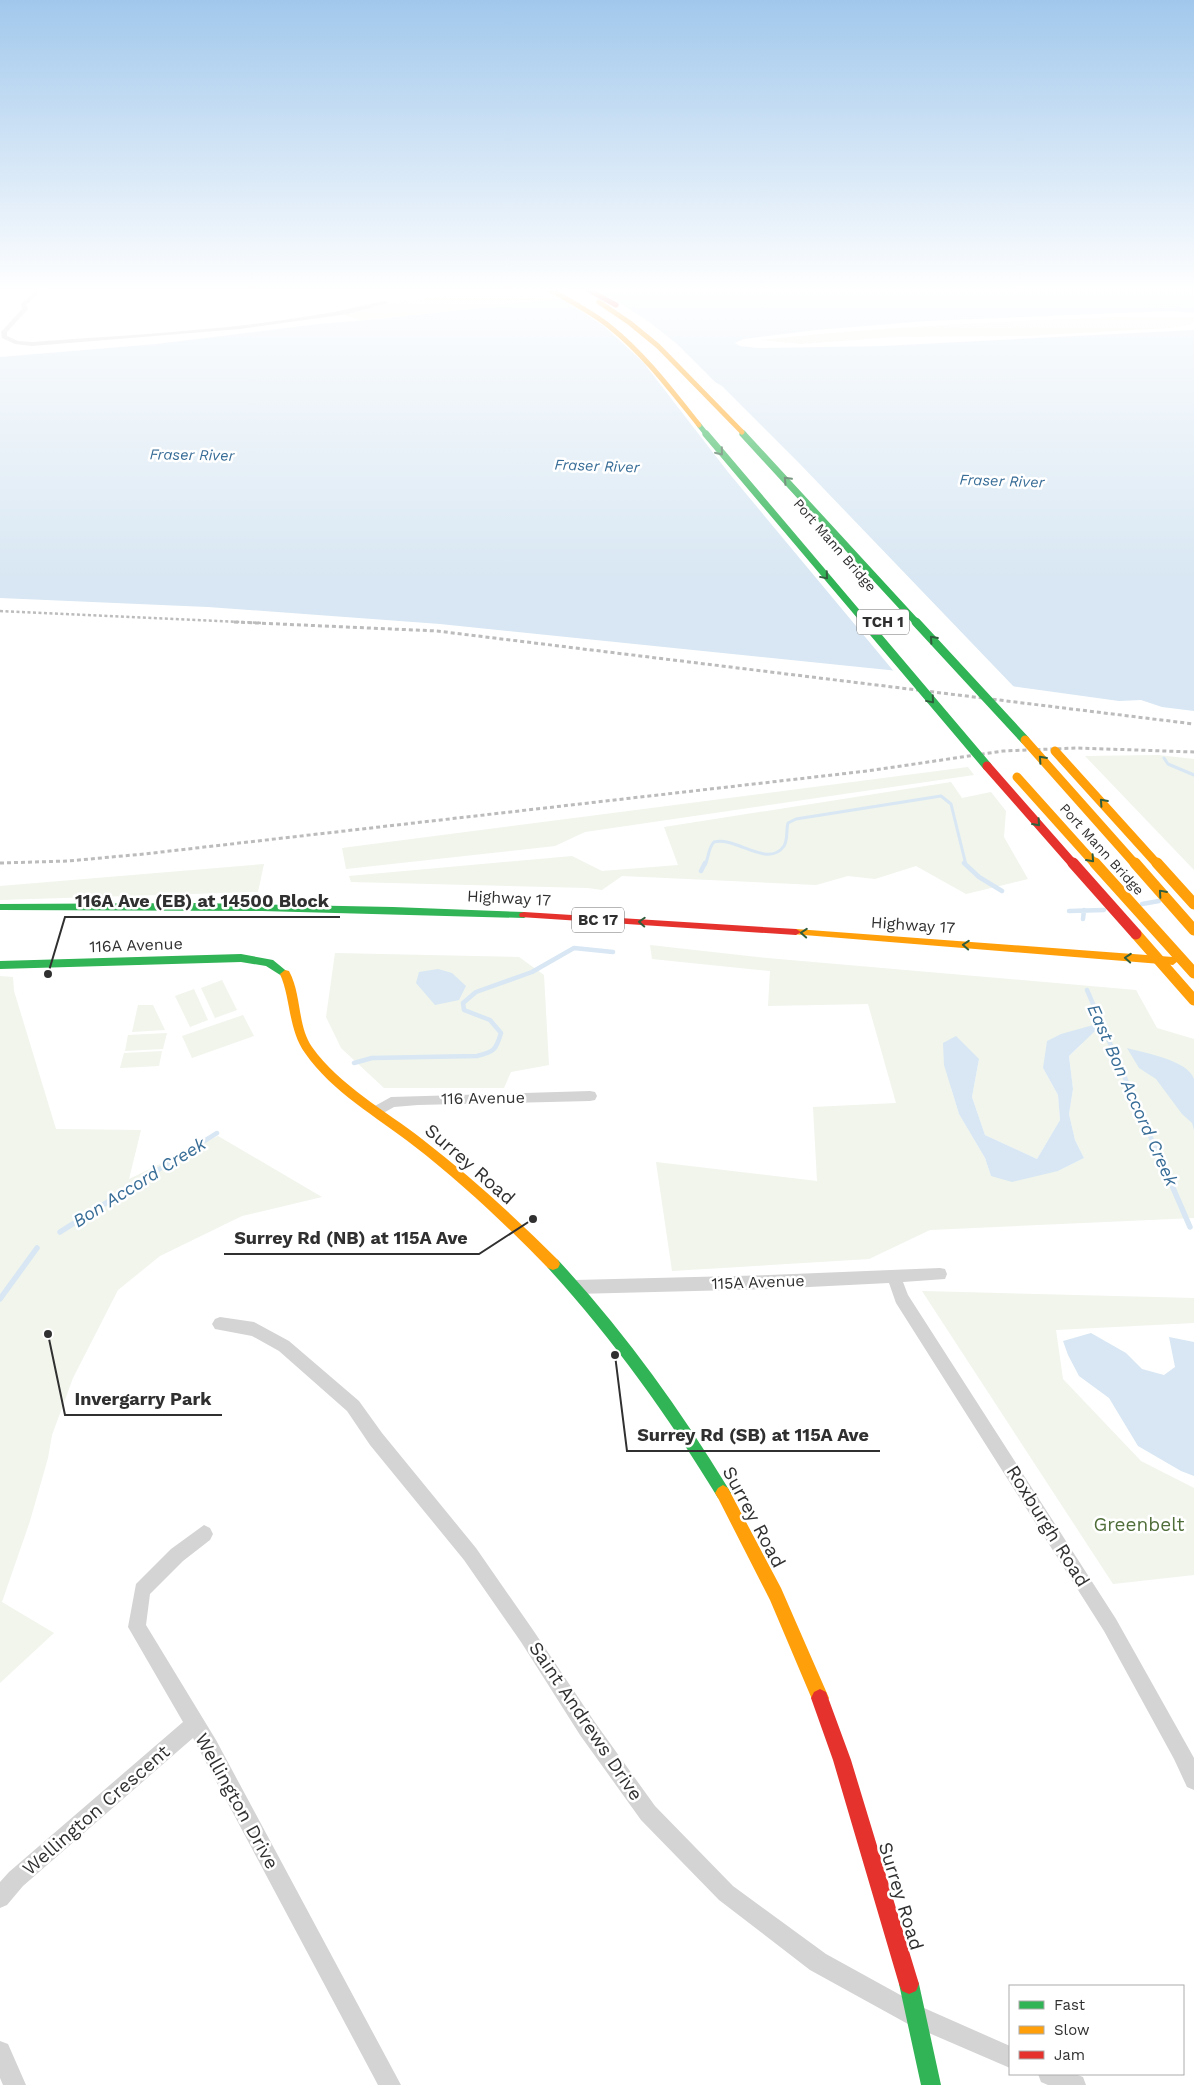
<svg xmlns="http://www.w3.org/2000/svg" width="1194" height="2085" font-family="'Work Sans',sans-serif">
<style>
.green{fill:#f1f5ec;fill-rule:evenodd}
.water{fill:#d8e7f3}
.pier{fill:#fff}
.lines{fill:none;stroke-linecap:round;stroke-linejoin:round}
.stream-far2{stroke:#d8e7f3;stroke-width:3}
.stream-far1{stroke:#d8e7f3;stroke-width:4.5}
.stream{stroke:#d8e7f3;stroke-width:5.5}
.street{fill:#d4d4d4;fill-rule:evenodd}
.fast{fill:#30b455;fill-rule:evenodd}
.slow{fill:#ff9f0a;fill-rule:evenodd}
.jam{fill:#e5322d;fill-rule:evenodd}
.rail-far1{stroke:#bcbcbc;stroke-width:2.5;stroke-dasharray:3 2.5;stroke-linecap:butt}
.rail{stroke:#bcbcbc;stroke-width:3;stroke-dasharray:4 3;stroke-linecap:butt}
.fast-bridge-far2{stroke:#30b455;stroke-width:5}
.fast-bridge-far1{stroke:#30b455;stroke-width:7}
.fast-bridge{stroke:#30b455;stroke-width:9}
.slow-bridge-far2{stroke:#ff9f0a;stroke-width:5}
.slow-bridge-far1{stroke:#ff9f0a;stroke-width:9}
.slow-bridge{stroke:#ff9f0a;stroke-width:11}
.jam-bridge-far2{stroke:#e5322d;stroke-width:5}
.jam-bridge-far1{stroke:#e5322d;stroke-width:9}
.jam-bridge{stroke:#e5322d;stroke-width:11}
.oneway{stroke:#305e3d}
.labels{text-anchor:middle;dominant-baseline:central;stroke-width:5;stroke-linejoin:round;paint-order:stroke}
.far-street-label{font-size:14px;fill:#303030;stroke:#fff}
.far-water-label{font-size:15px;font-style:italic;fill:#386d97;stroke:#fff}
.shield{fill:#fff;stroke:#6e6e6e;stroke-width:1}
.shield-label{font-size:15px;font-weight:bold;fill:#303030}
.street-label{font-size:16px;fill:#303030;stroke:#fff}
.water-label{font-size:18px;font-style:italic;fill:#386d97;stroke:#fff}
.near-street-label{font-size:19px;fill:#303030;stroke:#fff}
.near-park-label{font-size:19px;fill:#506e3a;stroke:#fff}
.leader{fill:none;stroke:#303030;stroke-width:2}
.callout-dot{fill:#303030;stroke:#fff;stroke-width:2}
.callout-label{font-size:18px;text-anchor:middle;font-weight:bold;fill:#303030;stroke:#fff;stroke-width:5;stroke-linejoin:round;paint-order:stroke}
</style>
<rect width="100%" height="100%" fill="#fff"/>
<path class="green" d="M 477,288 L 559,288 L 574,296 L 567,300 L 361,321 L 337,312 L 364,304 L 455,295 Z
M 1113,317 L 1194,317 L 1194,322 L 1189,325 L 1169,328 L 1027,336 L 897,337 L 802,344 L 760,340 C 877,327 995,322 1113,317 Z
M 1158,755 L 1194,759 L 1194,870 L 1085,756 Z
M 968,767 L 974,775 L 585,832 L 555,846 L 346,869 L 342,848 Z
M 951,782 L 962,798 L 991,792 L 1006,811 L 1004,837 L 1028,879 L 966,894 L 916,866 L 875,879 L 848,876 L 816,885 L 622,876 L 602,890 L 588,888 L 351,882 L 349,876 L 572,856 L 602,871 L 678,865 L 664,827 Z
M 264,864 L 258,892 L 0,900 L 0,886 Z
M 650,945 L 767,958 L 1136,990 L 1157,1028 L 1194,1039 L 1194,1218 L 930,1230 L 869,1259 L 672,1271 L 656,1162 L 817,1181 L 813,1107 L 896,1103 L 868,1004 L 768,1006 L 770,971 L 652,959 ZM 1083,1043 L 1069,1056 L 1073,1089 L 1069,1114 L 1075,1140 L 1084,1158 L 1058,1171 L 991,1176 L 985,1158 L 959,1114 L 951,1088 L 979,1059 L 972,1097 L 985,1135 L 1037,1159 L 1060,1120 L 1058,1095 L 1043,1068 Z
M 335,953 L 519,957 L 544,975 L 549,1065 L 511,1072 L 504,1088 L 384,1088 L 341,1048 L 326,1017 Z
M 0,976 L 13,977 L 14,991 L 56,1129 L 141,1130 L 129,1179 L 218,1136 L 322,1197 L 242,1216 L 160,1256 L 118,1290 L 73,1378 L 52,1435 L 48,1458 L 30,1521 L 2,1602 L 54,1633 L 0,1683 Z
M 222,980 L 237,1010 L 215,1018 L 201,988 Z
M 194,989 L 208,1020 L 190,1027 L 175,996 Z
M 138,1005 L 153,1005 L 165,1030 L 132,1032 Z
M 243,1015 L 254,1036 L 192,1058 L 182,1036 Z
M 167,1033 L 163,1049 L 125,1051 L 128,1035 Z
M 162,1051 L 159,1066 L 120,1068 L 124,1053 Z
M 922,1291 L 1194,1298 L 1194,1323 L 1056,1330 L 1063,1379 L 1141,1461 L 1194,1488 L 1194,1575 L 1113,1584 Z"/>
<path class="water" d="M 634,288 L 1194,288 L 1194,313 L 1172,311 L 927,321 L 816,330 L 744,339 L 735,343 L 740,346 L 758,348 L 881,346 L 1194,330 L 1194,711 L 1162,707 L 1141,700 L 1119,701 L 908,672 L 440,624 L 208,607 L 0,598 L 0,357 L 156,344 L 318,324 L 380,319 L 558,299 Z
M 438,969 L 452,973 L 466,986 L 459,1000 L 435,1005 L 416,983 L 419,972 Z
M 1097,1024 L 1095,1031 L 1069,1056 L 1073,1089 L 1069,1114 L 1075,1140 L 1084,1158 L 1058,1171 L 1012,1182 L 991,1176 L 985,1158 L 959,1114 L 944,1065 L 943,1043 L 956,1036 L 979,1059 L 972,1097 L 985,1135 L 1037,1159 L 1060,1120 L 1058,1095 L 1043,1068 L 1047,1041 L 1061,1034 Z
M 1127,1048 C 1144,1053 1188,1060 1194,1079 C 1194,1088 1194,1119 1194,1130 L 1192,1123 L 1182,1114 L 1156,1079 L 1139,1068 Z
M 1091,1333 L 1126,1353 L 1142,1369 L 1164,1375 L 1175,1367 L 1169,1337 L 1194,1342 L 1194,1476 L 1181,1471 L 1138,1446 L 1109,1398 L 1079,1376 L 1068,1355 L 1063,1341 Z"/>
<path class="pier" d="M 593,291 L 612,298 L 648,321 L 677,344 L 715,382 L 722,386 L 800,464 L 1016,689 L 896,674 L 728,472 L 643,362 L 604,326 L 559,297 Z"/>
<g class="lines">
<path class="stream-far2" d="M 1164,758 L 1168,764 L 1194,775
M 705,865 C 709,857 708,848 714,842 C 736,836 768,869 784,846 C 788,840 786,830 788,823 L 796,819 L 941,796 L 951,804 L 966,865"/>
<path class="stream-far1" d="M 964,863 L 979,877 L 1002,891
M 701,871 L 705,863
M 1142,904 L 1159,901
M 1069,911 L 1104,910
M 1083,919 L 1084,910
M 1087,990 L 1167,1175
M 354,1063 L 372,1058 L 477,1056 C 494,1052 496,1050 501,1033 L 490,1020 L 464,1010 L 463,1003 L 476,992 L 532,972 L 574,948 L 613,952
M 150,1175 L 217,1133"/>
<path class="stream" d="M 1167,1174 L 1190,1227
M 60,1232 L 152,1174
M 0,1299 L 37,1248"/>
<path class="street" d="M 39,288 L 45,288 L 26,305 L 28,309 L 7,332 L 7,336 L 18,341 L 32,342 C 150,333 270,329 385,301 L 388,303 L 348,314 L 240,329 L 32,346 L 15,344 L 2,338 L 1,332 L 22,309 L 21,304 Z
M 590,1091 L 595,1092 L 597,1096 L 595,1100 L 590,1101 L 418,1105 L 394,1107 L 378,1116 L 373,1115 L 371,1111 L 373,1107 L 391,1097 Z
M 940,1268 L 945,1269 L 947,1274 L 945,1279 L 903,1282 L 908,1295 L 1116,1619 L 1194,1758 L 1194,1790 L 1187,1787 L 1174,1759 L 1104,1631 L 896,1303 L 889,1283 L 769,1289 L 575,1294 L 570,1292 L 568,1287 L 570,1282 L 575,1280 L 769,1275 Z
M 220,1317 L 254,1322 L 289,1341 L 359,1401 L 382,1433 L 476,1548 L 533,1630 L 594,1721 L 655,1806 L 733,1886 L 826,1954 L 924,2008 L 1010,2046 L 1010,2068 L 908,2024 L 810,1970 L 719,1900 L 641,1820 L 580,1735 L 521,1642 L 464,1560 L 370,1445 L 347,1411 L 279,1351 L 252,1336 L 215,1329 L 212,1324 L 215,1319 Z
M 204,1525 L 210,1528 L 213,1534 L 210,1540 L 183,1561 L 150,1594 L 146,1625 L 216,1740 L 401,2085 L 378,2085 L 193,1738 L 23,1886 L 7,1905 L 0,1908 L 0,1882 L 9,1872 L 183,1722 L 128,1627 L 136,1584 L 171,1549 Z
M 0,2041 L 8,2044 L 26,2085 L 3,2085 L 0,2078 Z
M 1038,2074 L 1075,2074 L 1083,2077 L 1086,2085 L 1048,2085 L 1041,2082 Z"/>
<path class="fast" d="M 197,903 L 393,907 L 524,912 L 529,915 L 524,918 L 262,911 L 0,910 L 0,904 Z
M 241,954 L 273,960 L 290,974 L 285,978 L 266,966 L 241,962 L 0,969 L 0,961 Z
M 553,1258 L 558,1260 C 623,1330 678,1406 728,1488 L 731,1493 L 728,1498 L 723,1501 L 718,1498 C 668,1416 613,1339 548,1268 L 546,1264 L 548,1260 Z
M 909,1974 L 916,1977 L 919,1984 L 941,2085 L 921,2085 L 899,1984 L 902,1977 Z"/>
<path class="slow" d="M 796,929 L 1173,957 L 1178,961 L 1173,965 L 792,934 L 791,932 Z
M 285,970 L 289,971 C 302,995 297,1025 312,1047 C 340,1086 385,1110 422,1139 C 470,1176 515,1217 558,1260 L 560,1264 L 558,1268 L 553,1270 L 548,1268 C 506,1225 462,1183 414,1146 C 377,1117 332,1092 305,1053 C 288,1029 291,999 280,974 Z
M 723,1485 L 728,1488 L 781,1588 L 829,1698 L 826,1704 L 820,1707 L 814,1704 L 770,1600 L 718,1498 L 715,1493 L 718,1488 Z"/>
<path class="jam" d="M 524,912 L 796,929 L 801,932 L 796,935 L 520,917 L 519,915 L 520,913 Z
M 820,1689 L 826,1692 L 851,1760 L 919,1984 L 916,1991 L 909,1994 L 902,1991 L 899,1984 L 833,1760 L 811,1698 L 814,1692 Z"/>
<path class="rail-far1" d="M 0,611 L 261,623"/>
<path class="rail" d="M 234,622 L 437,631 L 1194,724
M 0,863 L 68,861 L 144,854 L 867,771 L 1003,751 L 1077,748 L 1194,752"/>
<path class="fast-bridge-far2" d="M 699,425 L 707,435
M 742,432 L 745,435"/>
<path class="fast-bridge-far1" d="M 706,434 L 866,623
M 743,434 L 917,623"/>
<path class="fast-bridge" d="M 865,622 L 987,766
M 916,622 L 1025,740"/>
<path class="slow-bridge-far2" d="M 547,288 C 568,300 590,311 609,326 C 644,354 671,390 699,425
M 599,302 L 630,323 L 658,346 L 742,432"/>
<path class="slow-bridge-far1" d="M 1025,740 L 1136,865
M 1055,751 L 1158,865
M 1017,777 L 1096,865"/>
<path class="slow-bridge" d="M 1095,863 L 1194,973
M 1135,863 L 1194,930
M 1157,863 L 1194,904
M 1136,934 L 1194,1000"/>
<path class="jam-bridge-far2" d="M 585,288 L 616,305"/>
<path class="jam-bridge-far1" d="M 987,766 L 1074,865"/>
<path class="jam-bridge" d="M 1073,863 L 1136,934"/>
</g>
<defs><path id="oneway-chevron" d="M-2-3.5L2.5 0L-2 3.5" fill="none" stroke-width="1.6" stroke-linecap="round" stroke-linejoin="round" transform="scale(1.25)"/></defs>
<g class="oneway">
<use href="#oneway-chevron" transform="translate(720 452) rotate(51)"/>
<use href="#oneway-chevron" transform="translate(787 480) rotate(-133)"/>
<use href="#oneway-chevron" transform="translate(825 576) rotate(50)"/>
<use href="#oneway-chevron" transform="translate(933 639) rotate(-132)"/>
<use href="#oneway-chevron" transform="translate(931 700) rotate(50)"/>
<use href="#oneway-chevron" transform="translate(1042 759) rotate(-132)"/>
<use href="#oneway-chevron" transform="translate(1103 802) rotate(-132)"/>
<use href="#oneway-chevron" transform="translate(1037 823) rotate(48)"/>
<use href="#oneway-chevron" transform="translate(1091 859) rotate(48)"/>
<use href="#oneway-chevron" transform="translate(1162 893) rotate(-131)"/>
<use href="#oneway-chevron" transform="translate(642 922) rotate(-177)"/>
<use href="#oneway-chevron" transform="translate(804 933) rotate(-176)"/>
<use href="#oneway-chevron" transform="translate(966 945) rotate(-176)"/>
<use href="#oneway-chevron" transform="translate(1128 958) rotate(-176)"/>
</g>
<linearGradient id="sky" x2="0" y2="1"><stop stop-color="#a1c8ec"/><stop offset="0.5" stop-color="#fff"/><stop offset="1" stop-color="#fff" stop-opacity="0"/></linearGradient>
<rect width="1194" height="580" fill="url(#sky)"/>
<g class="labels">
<g class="far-street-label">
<text transform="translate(835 545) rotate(49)">Port Mann Bridge</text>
<text transform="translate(1102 849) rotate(48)">Port Mann Bridge</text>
</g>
<g class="far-water-label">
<text transform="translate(192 455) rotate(1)">Fraser River</text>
<text transform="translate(597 466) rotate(2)">Fraser River</text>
<text transform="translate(1002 481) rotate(2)">Fraser River</text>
</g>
<g class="shield">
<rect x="857" y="609.5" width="52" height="25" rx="4"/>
<rect x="572" y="907.5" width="52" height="25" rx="4"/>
</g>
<g class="shield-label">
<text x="883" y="622">TCH 1</text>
<text x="598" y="920">BC 17</text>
</g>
<g class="street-label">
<text transform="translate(509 898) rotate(3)">Highway 17</text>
<text transform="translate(913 925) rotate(4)">Highway 17</text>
<text transform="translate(136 945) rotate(-2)">116A Avenue</text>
<text transform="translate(483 1098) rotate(-1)">116 Avenue</text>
<text transform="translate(758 1282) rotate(-2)">115A Avenue</text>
</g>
<g class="water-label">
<text transform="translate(1133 1095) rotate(66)">East Bon Accord Creek</text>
<text transform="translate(139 1182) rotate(-32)">Bon Accord Creek</text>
</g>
<g class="near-street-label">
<text transform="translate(470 1164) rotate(41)">Surrey Road</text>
<text transform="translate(754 1517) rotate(62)">Surrey Road</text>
<text transform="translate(1048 1526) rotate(58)">Roxburgh Road</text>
<text transform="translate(586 1721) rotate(56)">Saint Andrews Drive</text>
<text transform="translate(237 1801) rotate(61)">Wellington Drive</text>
<text transform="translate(96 1810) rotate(-41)">Wellington Crescent</text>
<text transform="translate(901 1896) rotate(73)">Surrey Road</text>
</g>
<g class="near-park-label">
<text x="1139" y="1524">Greenbelt</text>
</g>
</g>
<path class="leader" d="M48 974L65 917H340M533 1219L479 1254H224M48 1334L65 1415H222M615 1355L627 1451H880"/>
<g class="callout-dot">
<circle cx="48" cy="974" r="5"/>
<circle cx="533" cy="1219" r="5"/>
<circle cx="48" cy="1334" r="5"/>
<circle cx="615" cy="1355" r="5"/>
</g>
<g class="callout-label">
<text x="202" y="907">116A Ave (EB) at 14500 Block</text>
<text x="351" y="1244">Surrey Rd (NB) at 115A Ave</text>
<text x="143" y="1405">Invergarry Park</text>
<text x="753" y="1441">Surrey Rd (SB) at 115A Ave</text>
</g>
<rect x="1009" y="1985" width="175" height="90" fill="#ffffff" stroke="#acacac"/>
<rect x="1019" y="2001" width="25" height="8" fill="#30b455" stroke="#acacac"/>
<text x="1054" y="2010" font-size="15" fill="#303030">Fast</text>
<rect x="1019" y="2026" width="25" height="8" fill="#ff9f0a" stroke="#acacac"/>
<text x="1054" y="2035" font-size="15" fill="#303030">Slow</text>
<rect x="1019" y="2051" width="25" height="8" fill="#e5322d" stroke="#acacac"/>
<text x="1054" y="2060" font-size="15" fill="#303030">Jam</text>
</svg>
